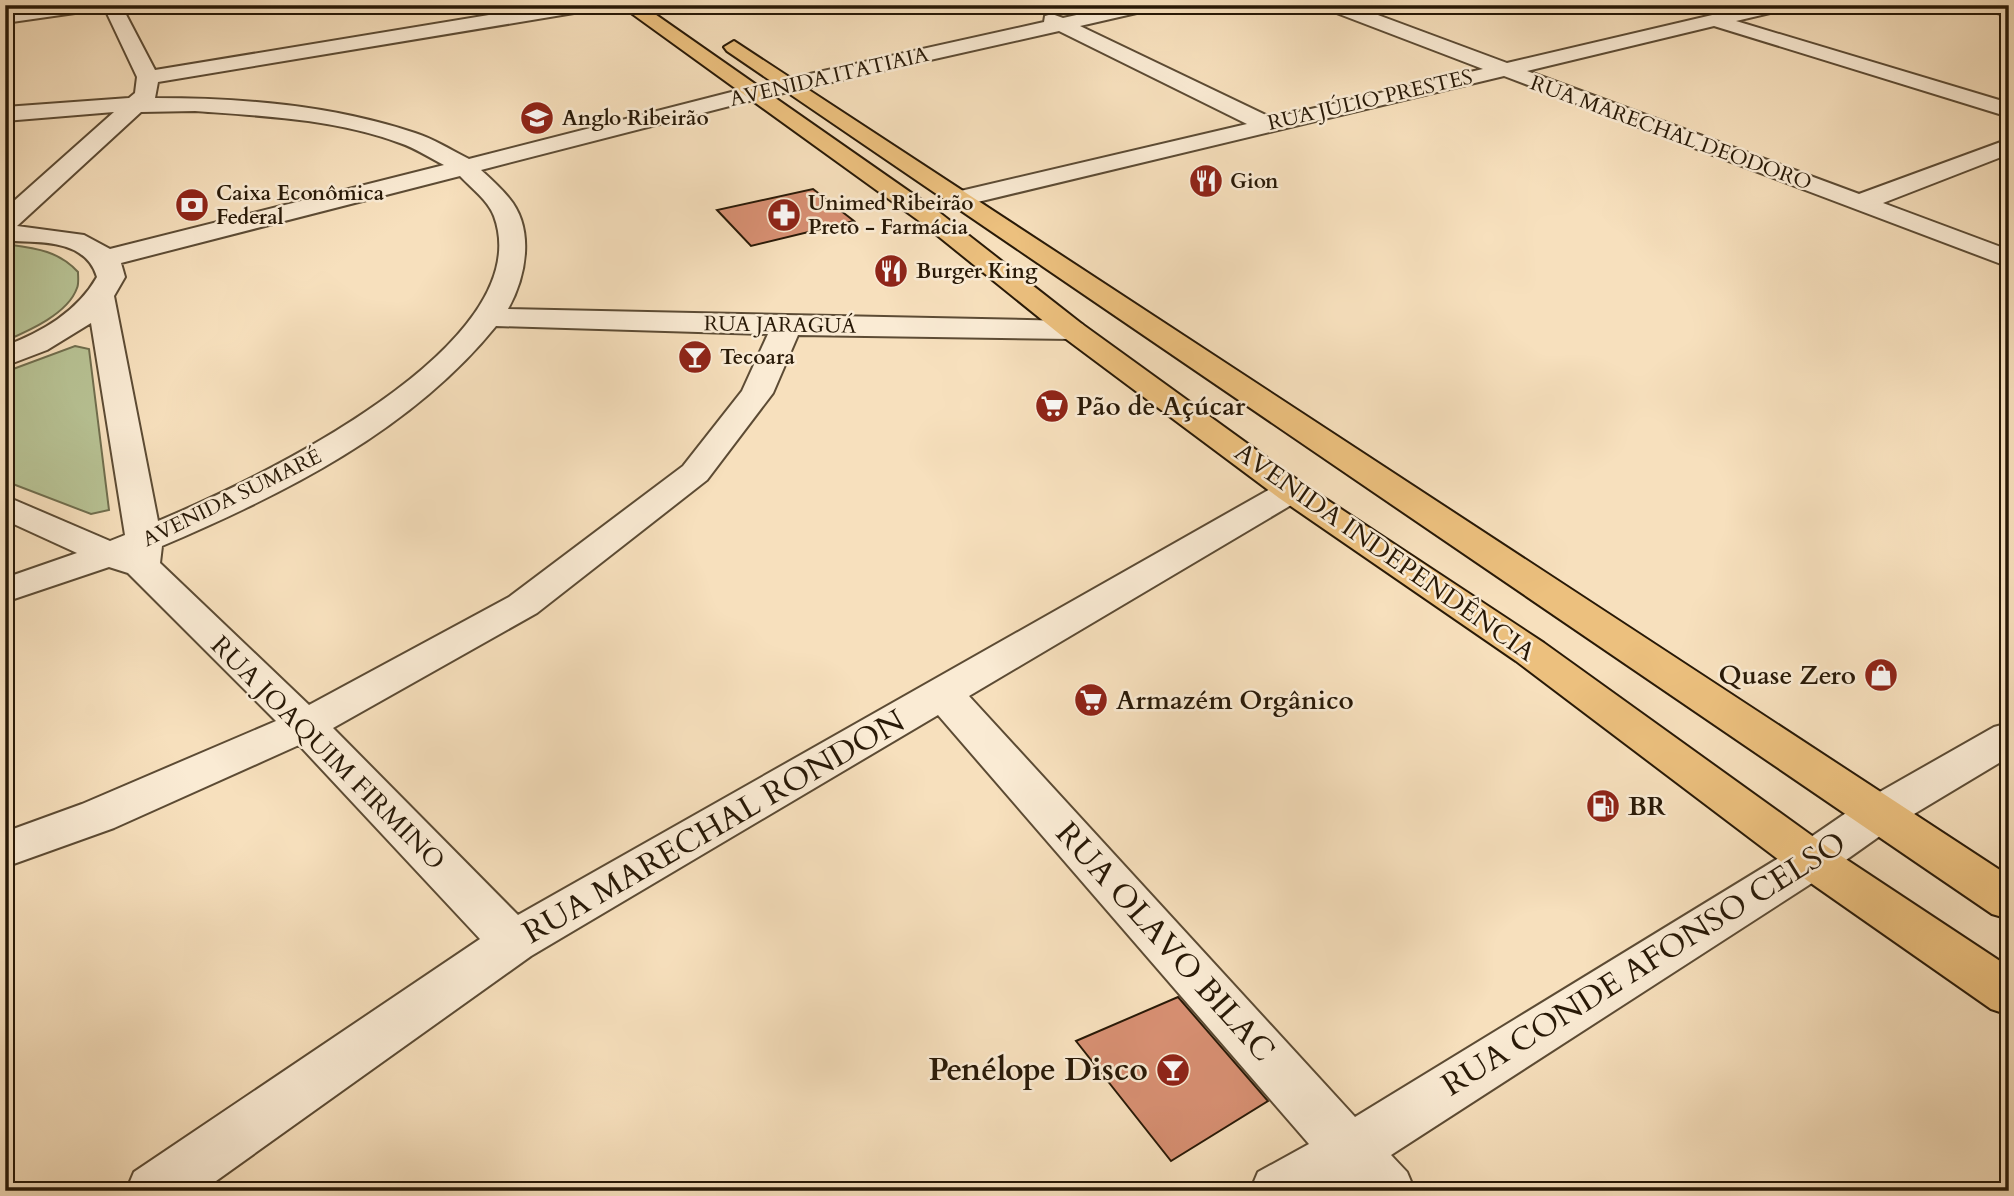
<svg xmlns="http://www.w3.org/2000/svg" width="2014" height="1196" font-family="Cardo,serif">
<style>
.green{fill:#b8c395;stroke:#706e4e;stroke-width:2}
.building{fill:#d89073;stroke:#281907;stroke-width:2}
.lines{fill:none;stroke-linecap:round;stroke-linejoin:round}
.minor-casing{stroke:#5c4b34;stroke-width:4}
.major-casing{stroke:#281907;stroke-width:4}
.minor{fill:#faebd4;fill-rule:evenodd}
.major{fill:#ecc07e;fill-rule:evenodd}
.labels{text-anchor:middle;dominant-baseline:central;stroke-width:5;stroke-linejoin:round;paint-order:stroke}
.far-street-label{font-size:21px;fill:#281907;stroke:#faebd4}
.far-poi-label{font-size:21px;font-weight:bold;fill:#281907;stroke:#faebd4;text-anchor:start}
.poi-label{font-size:26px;font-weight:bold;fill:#281907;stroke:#faebd4;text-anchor:start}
.street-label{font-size:26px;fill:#281907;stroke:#faebd4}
.near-street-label{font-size:32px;fill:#281907;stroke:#faebd4}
.near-poi-label{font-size:32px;font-weight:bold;fill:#281907;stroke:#faebd4;text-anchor:end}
</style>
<rect width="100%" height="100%" fill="#f7e0bd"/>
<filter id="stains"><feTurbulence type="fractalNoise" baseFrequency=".00286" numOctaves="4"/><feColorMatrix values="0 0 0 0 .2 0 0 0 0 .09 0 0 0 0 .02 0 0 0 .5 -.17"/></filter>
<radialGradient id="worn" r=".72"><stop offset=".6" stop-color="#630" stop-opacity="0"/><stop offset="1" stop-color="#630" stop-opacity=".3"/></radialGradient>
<path class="green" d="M 5,244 C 34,248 58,250 78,272 C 78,276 79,284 77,288 C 68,314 28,331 5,341 Z
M 75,346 L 89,349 L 109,510 L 91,514 L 5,481 L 5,372 Z"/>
<path class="building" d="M 813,189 L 854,221 L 751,246 L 717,210 Z
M 1178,997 L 1268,1101 L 1171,1161 L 1076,1041 Z"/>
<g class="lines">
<g class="minor-casing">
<path id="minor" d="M 47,5 L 98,5 L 89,11 L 5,23 L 5,11 Z
M 103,5 L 121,5 L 155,70 L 550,5 L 595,5 L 586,11 L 158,82 L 155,98 C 242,98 332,105 415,133 C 434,139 451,150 469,159 L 755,86 L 1044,22 L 1045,16 L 1052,14 L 1063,18 L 1121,5 L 1156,5 L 1154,9 L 1080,26 L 1272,118 L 1483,69 L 1326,9 L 1324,5 L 1351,5 L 1507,63 L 1755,5 L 1789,5 L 1787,9 L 1736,21 L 2009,103 L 2009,117 L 1714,26 L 1527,71 L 1859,194 L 2009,139 L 2009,154 L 1883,203 L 2009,250 L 2009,267 L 1504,76 L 961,206 L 952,203 L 948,198 L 952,193 L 1247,124 L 1059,31 L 757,99 L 481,170 C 491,179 501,188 509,198 C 535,229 526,277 508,309 L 1072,321 L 1082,324 L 1087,330 L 1082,336 L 1072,339 L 798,335 L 773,393 L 707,480 L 537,613 L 333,728 L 518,915 L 1279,484 L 1291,481 L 1303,484 L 1308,491 L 1303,498 L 969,696 L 1355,1117 L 1795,848 L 1862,802 L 1994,727 L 2009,723 L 2009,757 L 1894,826 L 1829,872 L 1391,1155 L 1407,1172 L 1415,1191 L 1349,1191 L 1343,1184 L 1332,1191 L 1250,1191 L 1258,1172 L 1309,1144 L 938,715 L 531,956 L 202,1191 L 126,1191 L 134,1172 L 480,939 L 299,745 L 114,828 L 5,867 L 5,832 L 82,804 L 276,721 L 128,573 L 109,567 L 5,602 L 5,578 L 77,553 L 5,520 L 5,496 L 110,541 L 125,535 L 91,323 L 47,350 L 5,366 L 5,346 C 42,332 77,312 97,277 C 86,239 39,242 5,241 L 5,209 L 114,112 L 5,121 L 5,107 L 129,98 L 135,93 L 137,77 ZM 195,111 C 264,116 335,119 400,143 C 415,148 430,158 444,165 L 110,249 L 84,235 L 17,226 L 141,112 ZM 460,176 C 471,188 488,200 494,216 C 542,346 250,483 158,521 L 114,296 L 125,277 L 121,263 ZM 496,326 L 768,334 L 742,391 L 683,466 L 509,597 L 309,705 L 160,563 L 162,546 C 284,494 411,431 496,326 Z
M 1980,5 L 2009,5 L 2009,16 L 1982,9 Z"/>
</g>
<g class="major-casing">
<path id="major" d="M 620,5 L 642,5 L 940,213 L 1082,324 L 1303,484 L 1544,643 L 1829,848 L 2009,967 L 2009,1015 L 1991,1009 L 1795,872 L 1516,661 L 1279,498 L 1062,336 L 922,223 Z
M 734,41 L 2009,876 L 2009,919 L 1992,914 L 727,51 L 724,47 Z"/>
</g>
<use href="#minor" class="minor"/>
<use href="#major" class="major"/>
</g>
<defs>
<g id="school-disc" transform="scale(1.75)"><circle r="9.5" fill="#8f2418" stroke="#faebd4"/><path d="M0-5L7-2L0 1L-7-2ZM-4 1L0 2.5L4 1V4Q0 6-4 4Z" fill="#fff"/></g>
<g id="restaurant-disc" transform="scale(1.75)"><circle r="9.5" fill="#8f2418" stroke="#faebd4"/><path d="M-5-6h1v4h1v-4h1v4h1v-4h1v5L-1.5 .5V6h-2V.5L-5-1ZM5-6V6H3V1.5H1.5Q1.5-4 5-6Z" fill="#fff"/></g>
<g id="bank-disc" transform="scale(1.75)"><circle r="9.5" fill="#8f2418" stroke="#faebd4"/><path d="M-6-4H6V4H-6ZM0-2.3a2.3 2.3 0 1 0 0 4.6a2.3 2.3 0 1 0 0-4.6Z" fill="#fff"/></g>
<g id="pharmacy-disc" transform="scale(1.75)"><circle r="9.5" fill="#8f2418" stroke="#faebd4"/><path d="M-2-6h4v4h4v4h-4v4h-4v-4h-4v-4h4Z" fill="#fff"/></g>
<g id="bar-disc" transform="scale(1.75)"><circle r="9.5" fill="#8f2418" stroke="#faebd4"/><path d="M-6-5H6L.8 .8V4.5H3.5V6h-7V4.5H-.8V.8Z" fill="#fff"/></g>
<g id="supermarket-disc" transform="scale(1.75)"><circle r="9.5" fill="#8f2418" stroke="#faebd4"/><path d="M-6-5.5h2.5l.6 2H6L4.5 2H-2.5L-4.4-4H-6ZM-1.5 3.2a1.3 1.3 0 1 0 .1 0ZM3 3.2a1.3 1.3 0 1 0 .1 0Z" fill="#fff"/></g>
<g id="shop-disc" transform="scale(1.75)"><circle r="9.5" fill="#8f2418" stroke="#faebd4"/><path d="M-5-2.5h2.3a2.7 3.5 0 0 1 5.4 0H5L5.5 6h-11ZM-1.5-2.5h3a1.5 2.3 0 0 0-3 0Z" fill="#fff"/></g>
<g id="fuel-disc" transform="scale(1.75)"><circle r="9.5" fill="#8f2418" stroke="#faebd4"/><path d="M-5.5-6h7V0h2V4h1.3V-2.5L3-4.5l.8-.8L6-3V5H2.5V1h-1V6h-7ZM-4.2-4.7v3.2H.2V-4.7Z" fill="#fff"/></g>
</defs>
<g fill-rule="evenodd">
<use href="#school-disc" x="537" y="118"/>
<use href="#restaurant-disc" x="1206" y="181"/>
<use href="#bank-disc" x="192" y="205"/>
<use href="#pharmacy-disc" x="784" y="215"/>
<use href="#restaurant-disc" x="891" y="271"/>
<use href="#bar-disc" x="695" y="357"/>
<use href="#supermarket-disc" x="1052" y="406"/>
<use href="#shop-disc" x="1881" y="675"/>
<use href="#supermarket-disc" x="1091" y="700"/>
<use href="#fuel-disc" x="1603" y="806"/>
<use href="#bar-disc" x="1173" y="1070"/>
</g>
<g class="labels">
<g class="far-street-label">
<text transform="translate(829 77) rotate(-13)">AVENIDA ITATIAIA</text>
<text transform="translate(1370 100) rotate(-13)">RUA JÚLIO PRESTES</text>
<text transform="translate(1671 133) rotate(20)">RUA MARECHAL DEODORO</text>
<text transform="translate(780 325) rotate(1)">RUA JARAGUÁ</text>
<text transform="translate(232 498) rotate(-26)">AVENIDA SUMARÉ</text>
</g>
<g class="far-poi-label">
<text x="562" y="118">Anglo Ribeirão</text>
<text x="1230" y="181">Gion</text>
<text x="216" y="193">Caixa Econômica<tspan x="216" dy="24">Federal</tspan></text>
<text x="808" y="203">Unimed Ribeirão<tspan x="808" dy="24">Preto - Farmácia</tspan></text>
<text x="916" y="271">Burger King</text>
<text x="720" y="357">Tecoara</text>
</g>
<g class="poi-label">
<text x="1076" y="406">Pão de Açúcar</text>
<text x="1856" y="675" text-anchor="end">Quase Zero</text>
<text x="1116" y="700">Armazém Orgânico</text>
<text x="1628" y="806">BR</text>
</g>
<g class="street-label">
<text transform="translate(1385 552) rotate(35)">AVENIDA INDEPENDÊNCIA</text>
<text transform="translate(328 753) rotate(45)">RUA JOAQUIM FIRMINO</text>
</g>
<g class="near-street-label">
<text transform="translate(714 827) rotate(-30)">RUA MARECHAL RONDON</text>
<text transform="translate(1165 942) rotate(48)">RUA OLAVO BILAC</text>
<text transform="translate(1644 964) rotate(-32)">RUA CONDE AFONSO CELSO</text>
</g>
<g class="near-poi-label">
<text x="1148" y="1070">Penélope Disco</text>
</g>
</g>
<rect width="2014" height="1196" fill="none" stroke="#f7e0bd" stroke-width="28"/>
<rect x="7" y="7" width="2000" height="1182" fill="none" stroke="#281907" stroke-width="3.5"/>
<rect x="14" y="14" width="1986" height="1168" fill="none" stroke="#281907" stroke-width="2"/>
<rect width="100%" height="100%" filter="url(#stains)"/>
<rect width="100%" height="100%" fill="url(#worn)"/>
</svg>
